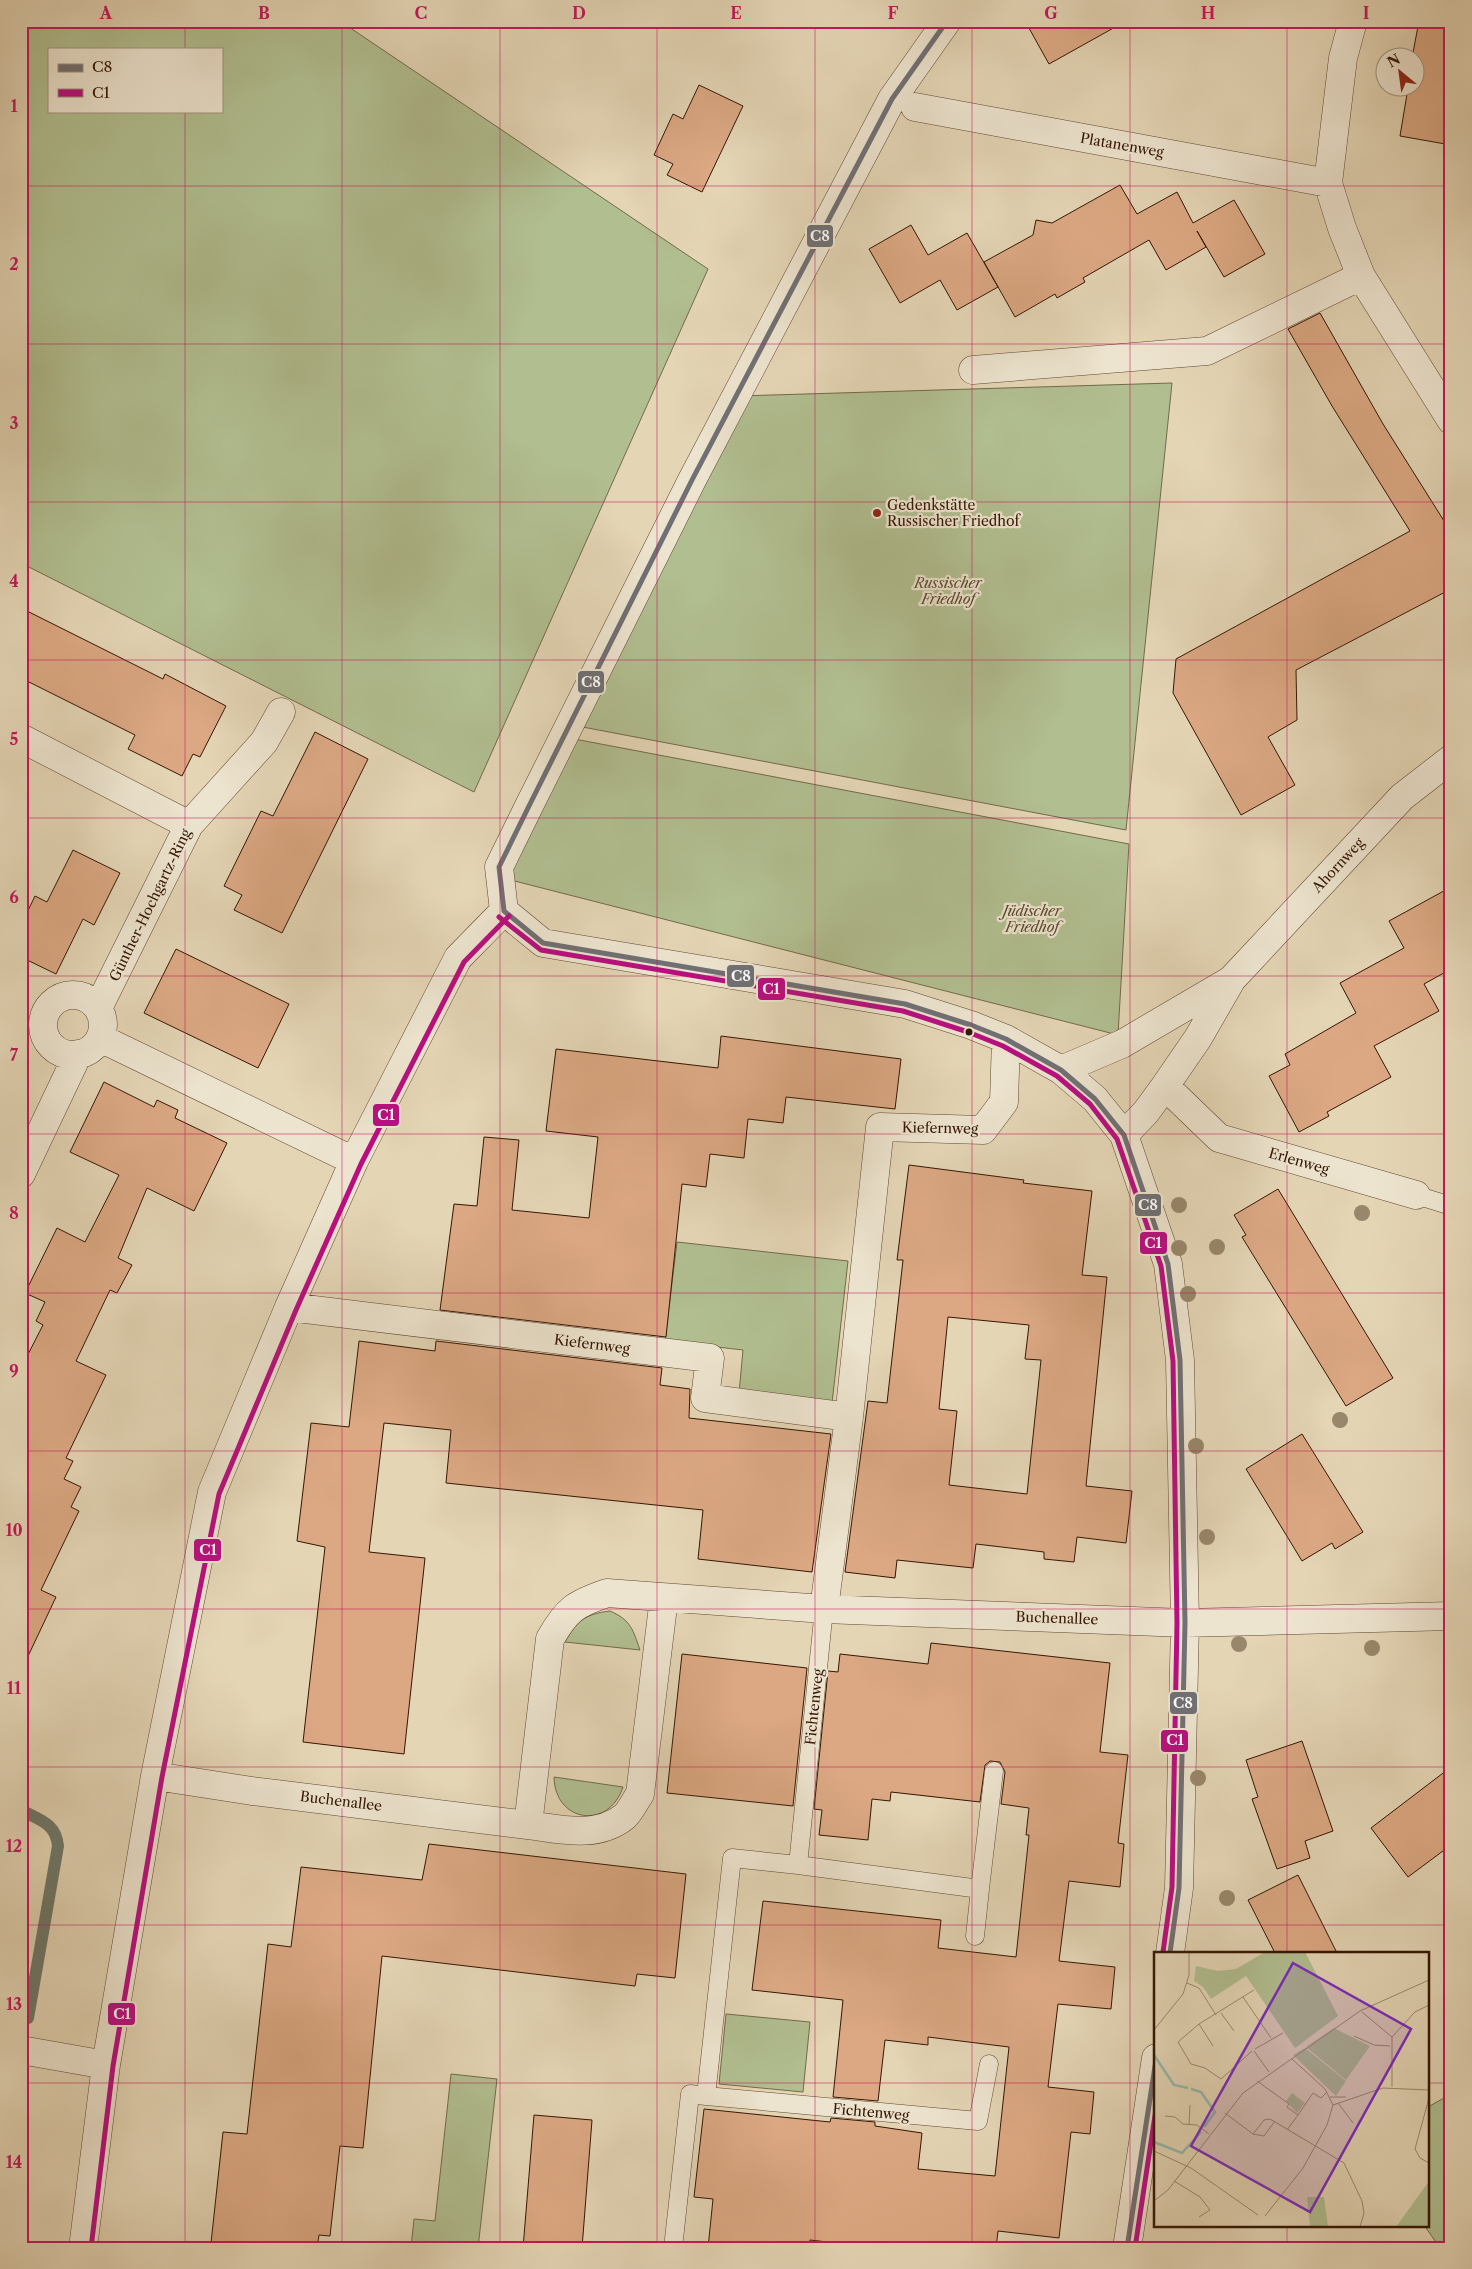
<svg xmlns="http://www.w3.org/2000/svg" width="1472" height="2269" font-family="'Libre Caslon Text',serif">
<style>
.green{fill:#b1be90;stroke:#736a4a;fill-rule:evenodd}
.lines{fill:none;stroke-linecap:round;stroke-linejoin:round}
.stream{stroke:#6f786a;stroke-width:12}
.building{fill:#dba883;stroke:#351603;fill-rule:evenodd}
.lane-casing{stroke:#614630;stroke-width:19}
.street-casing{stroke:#614630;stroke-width:29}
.lane{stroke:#ede4cf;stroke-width:18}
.street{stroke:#ede4cf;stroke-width:28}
.bus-1-casing{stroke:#ede4cf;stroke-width:9}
.bus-2-casing{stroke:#ede4cf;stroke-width:9}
.bus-1{stroke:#707075;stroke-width:5}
.bus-2{stroke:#b80e80;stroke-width:5}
.tree{fill:#98876a}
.grid{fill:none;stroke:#c2185b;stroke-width:1;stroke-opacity:0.55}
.poi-dot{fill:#8f2418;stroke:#ede4cf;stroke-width:2}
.bus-dot{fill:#351603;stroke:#ede4cf;stroke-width:2}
.labels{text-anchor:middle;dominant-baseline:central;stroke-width:4.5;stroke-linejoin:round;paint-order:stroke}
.street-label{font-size:14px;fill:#351603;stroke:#ede4cf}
.poi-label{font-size:14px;fill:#351603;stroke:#ede4cf;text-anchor:start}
.park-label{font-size:14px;font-style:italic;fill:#5a482d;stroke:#ede4cf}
.inset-river{fill:none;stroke:#95b9ae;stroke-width:2.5}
.inset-road{fill:none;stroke:#9e896e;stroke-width:1}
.view{fill:#7b2cbf;fill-opacity:0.15;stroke:#7b2cbf;stroke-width:2.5}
.inset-edge{fill:none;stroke:#351603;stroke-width:2.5}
.line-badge{stroke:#ede4cf;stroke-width:2}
.badge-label{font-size:14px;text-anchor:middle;font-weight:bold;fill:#fff}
.neatline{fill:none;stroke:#c2185b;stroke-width:2}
.grid-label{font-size:16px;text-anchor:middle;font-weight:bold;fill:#c2185b}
</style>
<rect width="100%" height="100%" fill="#e4d5b5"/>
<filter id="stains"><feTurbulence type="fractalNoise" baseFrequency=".004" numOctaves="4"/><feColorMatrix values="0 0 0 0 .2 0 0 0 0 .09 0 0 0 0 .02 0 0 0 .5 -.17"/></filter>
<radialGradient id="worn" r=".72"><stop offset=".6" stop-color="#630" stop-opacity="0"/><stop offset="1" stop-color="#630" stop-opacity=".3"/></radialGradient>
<path class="green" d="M 21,21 L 340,21 L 708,269 L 474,792 L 21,563 ZM 49,49 L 221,49 L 221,111 L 49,111 Z
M 1172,383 L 1126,830 L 572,725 L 739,396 Z
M 569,738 L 1129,844 L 1118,1035 L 491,875 Z
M 677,1242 L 848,1261 L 832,1403 L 739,1393 L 743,1350 L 665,1341 Z
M 610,1611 C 631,1620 633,1630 640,1650 L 565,1642 C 577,1621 585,1614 610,1611 Z
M 554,1777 L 623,1787 C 609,1830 555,1823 554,1777 Z
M 726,2014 L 810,2022 L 803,2092 L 719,2084 Z
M 451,2074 L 497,2079 L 478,2248 L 411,2248 L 414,2219 L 435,2221 Z
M 1451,2094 L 1451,2248 L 1440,2248 L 1424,2225 L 1428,2225 L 1428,2107 Z"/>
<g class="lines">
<path class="stream" d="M 21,1810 C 39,1820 56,1823 58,1846 L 28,2018"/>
</g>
<path class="building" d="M 1025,21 L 1126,21 L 1049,64 Z
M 1419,21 L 1451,21 L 1451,145 L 1400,136 L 1408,88 L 1414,88 L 1414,58 L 1412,58 Z
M 699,85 L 743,106 L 702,192 L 667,175 L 673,164 L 654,155 L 673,114 L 683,119 Z
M 1120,185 L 1137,214 L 1177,192 L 1193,223 L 1234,200 L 1265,254 L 1224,277 L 1197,231 L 1206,247 L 1166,270 L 1149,240 L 1083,278 L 1085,282 L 1057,298 L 1055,294 L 1015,317 L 984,262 L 1033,235 L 1036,220 L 1052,223 Z
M 911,225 L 928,255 L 967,233 L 998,287 L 957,310 L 940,280 L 900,303 L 869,249 Z
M 1320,313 L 1383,424 L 1451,532 L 1451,589 L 1296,670 L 1297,720 L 1268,737 L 1295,785 L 1241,815 L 1173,693 L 1176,659 L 1410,531 L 1332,406 L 1288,329 Z
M 21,608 L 163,679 L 165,674 L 226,706 L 200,757 L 193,754 L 182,776 L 128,749 L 135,735 L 21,678 Z
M 315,732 L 368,759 L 282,933 L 234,910 L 242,895 L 224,886 L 261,811 L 273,816 Z
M 73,850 L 120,873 L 94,925 L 83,919 L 56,974 L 21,957 L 21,925 L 35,896 L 47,902 Z
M 1451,887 L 1451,969 L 1424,984 L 1439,1011 L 1374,1046 L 1391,1077 L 1327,1112 L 1329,1116 L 1299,1132 L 1269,1076 L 1290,1065 L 1285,1054 L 1356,1013 L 1340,983 L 1404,948 L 1389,921 Z
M 176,949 L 289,1004 L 258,1068 L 144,1013 Z
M 721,1036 L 901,1059 L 895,1109 L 786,1097 L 783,1123 L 748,1119 L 744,1158 L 710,1154 L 706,1187 L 682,1184 L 666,1337 L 440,1310 L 454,1204 L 477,1206 L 484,1137 L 519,1140 L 512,1210 L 589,1218 L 598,1137 L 546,1131 L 556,1049 L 718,1068 Z
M 104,1082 L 154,1107 L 157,1100 L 178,1110 L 175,1118 L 227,1143 L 194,1211 L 147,1188 L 118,1258 L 132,1265 L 117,1293 L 110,1290 L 76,1361 L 106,1375 L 66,1458 L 73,1461 L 64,1479 L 81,1487 L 71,1507 L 79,1511 L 41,1590 L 56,1597 L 21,1671 L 21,1368 L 43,1325 L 36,1321 L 45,1302 L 25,1293 L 57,1228 L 85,1242 L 119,1175 L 70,1152 Z
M 909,1165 L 1024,1180 L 1023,1183 L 1092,1191 L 1082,1275 L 1107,1277 L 1086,1486 L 1132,1491 L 1126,1543 L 1077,1537 L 1074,1562 L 1044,1559 L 1044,1552 L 976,1544 L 973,1568 L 897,1560 L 895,1578 L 845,1572 L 868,1401 L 887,1403 L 903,1260 L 897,1260 ZM 948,1317 L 1029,1325 L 1025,1359 L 1041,1360 L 1027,1494 L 949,1485 L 957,1411 L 939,1409 Z
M 1278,1189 L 1393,1378 L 1346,1406 L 1242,1237 L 1246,1235 L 1234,1215 Z
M 359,1341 L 435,1351 L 436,1341 L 662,1368 L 660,1385 L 690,1389 L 689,1418 L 831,1434 L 812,1572 L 698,1559 L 703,1510 L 446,1483 L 451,1430 L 384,1423 L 369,1552 L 425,1558 L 404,1754 L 303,1742 L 325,1547 L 297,1541 L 311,1423 L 349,1427 Z
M 1302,1434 L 1363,1532 L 1335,1549 L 1332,1543 L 1302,1561 L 1246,1469 Z
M 931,1643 L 1110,1663 L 1100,1752 L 1128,1755 L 1118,1843 L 1124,1844 L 1120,1887 L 1069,1881 L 1059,1961 L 1115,1967 L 1111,2009 L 1058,2004 L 1048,2087 L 1094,2092 L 1090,2134 L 1071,2132 L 1059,2238 L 998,2231 L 996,2248 L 880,2248 L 810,2240 L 809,2248 L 708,2248 L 713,2199 L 694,2197 L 704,2109 L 830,2122 L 831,2118 L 875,2122 L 875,2126 L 922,2133 L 918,2169 L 995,2176 L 1009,2047 L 928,2037 L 928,2045 L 885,2040 L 878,2101 L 833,2097 L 843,2000 L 752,1990 L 763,1901 L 941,1920 L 938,1948 L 1016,1957 L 1029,1835 L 1026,1835 L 1029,1808 L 1001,1804 L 1005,1772 L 1000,1762 L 990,1761 L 985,1765 L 980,1802 L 891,1792 L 890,1801 L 872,1799 L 868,1840 L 819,1835 L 822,1810 L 814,1809 L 828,1671 L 838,1672 L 840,1654 L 928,1664 Z
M 682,1654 L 807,1668 L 793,1806 L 667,1793 Z
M 1302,1741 L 1333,1831 L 1305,1841 L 1310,1858 L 1277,1869 L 1252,1799 L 1258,1797 L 1246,1760 Z
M 1451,1767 L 1451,1845 L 1408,1877 L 1371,1828 Z
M 429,1844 L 686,1874 L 675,1978 L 637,1974 L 635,1986 L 382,1956 L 363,2148 L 340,2146 L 330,2236 L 319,2235 L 317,2248 L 222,2248 L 222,2244 L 211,2243 L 223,2132 L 247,2134 L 268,1944 L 291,1947 L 301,1867 L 422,1880 Z
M 1298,1875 L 1337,1953 L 1275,1953 L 1248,1900 Z
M 534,2115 L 592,2120 L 582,2248 L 523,2248 Z"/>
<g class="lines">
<g class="lane-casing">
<path id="lane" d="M 1416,1195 L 1451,1206
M 798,1865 L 980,1889 L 975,1936
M 980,1889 L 994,1771
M 706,2096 L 978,2121 L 989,2064
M 673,2248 L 690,2094 L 706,2096 L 732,1858 L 798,1865 L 824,1609"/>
</g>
<g class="street-casing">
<path id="street" d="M 1353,21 L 1343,58 L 1328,183 L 1342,228 L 1361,276 L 1451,420
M 915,107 L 1328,183
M 973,370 L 1207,351 L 1361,276
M 21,738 L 189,825
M 504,911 L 543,943 L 905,1004 L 971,1025 L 1006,1039 L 1061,1070 L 1095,1099 L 1124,1135 L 1168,1264 L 1180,1360 L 1185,1623 L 1179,1888 L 1170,1953
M 504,911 L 499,867 L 529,806 L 692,480 L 892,99 L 947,21
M43 1025a30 30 0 1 1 60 0a30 30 0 1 1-60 0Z
M 98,1008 L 189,825 L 264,742 L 281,712
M 100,1038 L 354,1161
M 1061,1070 L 1122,1044 L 1231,980
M 1165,1086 L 1219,1138 L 1416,1195
M 1124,1135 L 1146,1112 L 1165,1086 L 1198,1038 L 1232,979 L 1402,797 L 1451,759
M 21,1174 L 78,1054
M 289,1307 L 710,1358 L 705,1398 L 849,1417 L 824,1609
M 849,1417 L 880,1127 L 983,1130 L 1004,1102 L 1006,1039
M 155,1776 L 252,1791 L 528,1825 L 550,1639 C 567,1609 575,1604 607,1593 L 824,1609 L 1185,1623 L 1451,1616
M 528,1825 C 560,1829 596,1839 624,1817 C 630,1812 635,1801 640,1794 L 664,1598
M 21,2050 L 106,2065
M 83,2248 L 106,2065 L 155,1776 L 212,1492 L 289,1307 L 354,1161 L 458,958 L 504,911
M 1127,2248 L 1156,2058"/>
</g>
<use href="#lane" class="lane"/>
<use href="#street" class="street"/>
<g class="bus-1-casing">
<path id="bus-1" d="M 504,911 L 543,943 L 905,1004 L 971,1025 L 1006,1039 L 1061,1070 L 1095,1099 L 1124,1135 L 1168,1264 L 1180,1360 L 1185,1623 L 1179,1888 L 1170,1953
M 504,911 L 499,867 L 529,806 L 692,480 L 892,99 L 947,21
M 1127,2248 L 1156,2060"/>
</g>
<g class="bus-2-casing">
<path id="bus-2" d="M 499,917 L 541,950 L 903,1011 L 968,1032 L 1003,1046 L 1057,1076 L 1090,1104 L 1117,1139 L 1161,1266 L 1173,1361 L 1177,1623 L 1172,1887 L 1163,1952
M 91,2248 L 113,2066 L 162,1777 L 219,1494 L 296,1310 L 361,1164 L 464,962 L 509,916
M 1135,2248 L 1156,2109"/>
</g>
<use href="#bus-1" class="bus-1"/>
<use href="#bus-2" class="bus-2"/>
</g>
<g class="tree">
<circle cx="1179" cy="1205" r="8"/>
<circle cx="1362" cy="1213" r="8"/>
<circle cx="1217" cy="1247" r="8"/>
<circle cx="1179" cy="1248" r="8"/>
<circle cx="1188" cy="1294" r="8"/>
<circle cx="1340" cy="1420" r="8"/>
<circle cx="1196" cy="1446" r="8"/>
<circle cx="1207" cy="1537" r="8"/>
<circle cx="1239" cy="1644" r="8"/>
<circle cx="1372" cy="1648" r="8"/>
<circle cx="1198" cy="1778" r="8"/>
<circle cx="1227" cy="1898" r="8"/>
</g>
<path class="grid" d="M 185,21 L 185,49M 342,21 L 342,2248M 500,21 L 500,2248M 657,21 L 657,2248M 815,21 L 815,2248M 972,21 L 972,2248M 1130,21 L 1130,2248M 1287,21 L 1287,1953M 185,111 L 185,2248M 21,186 L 1451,186M 21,344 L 1451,344M 21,502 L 1451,502M 21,660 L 1451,660M 21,818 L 1451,818M 21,976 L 1451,976M 21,1134 L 1451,1134M 21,1293 L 1451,1293M 21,1451 L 1451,1451M 21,1609 L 1451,1609M 21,1767 L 1451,1767M 21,1925 L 1451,1925M 21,2083 L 1156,2083M 1428,2083 L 1451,2083M 1287,2225 L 1287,2248"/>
<circle class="poi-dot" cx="877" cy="513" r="5"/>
<circle class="bus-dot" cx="969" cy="1032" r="4.5"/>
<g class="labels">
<g class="street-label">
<text transform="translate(1122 145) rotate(10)">Platanenweg</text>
<text transform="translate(1338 865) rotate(-47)">Ahornweg</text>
<text transform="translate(150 905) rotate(-64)">Günther-Hochgartz-Ring</text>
<text transform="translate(940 1128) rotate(1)">Kiefernweg</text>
<text transform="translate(1299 1161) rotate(16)">Erlenweg</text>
<text transform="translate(592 1344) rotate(7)">Kiefernweg</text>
<text transform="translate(1057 1618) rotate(2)">Buchenallee</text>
<text transform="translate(814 1707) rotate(-84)">Fichtenweg</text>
<text transform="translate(341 1801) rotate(7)">Buchenallee</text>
<text transform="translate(871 2112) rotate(5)">Fichtenweg</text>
</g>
<g class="poi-label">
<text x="887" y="505">Gedenkstätte<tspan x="887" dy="16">Russischer Friedhof</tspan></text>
</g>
<g class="park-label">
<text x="948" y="583">Russischer<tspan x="948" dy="16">Friedhof</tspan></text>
<text x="1032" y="911">Jüdischer<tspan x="1032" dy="16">Friedhof</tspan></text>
</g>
</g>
<g transform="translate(1154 1952)">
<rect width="275" height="275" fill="#e4d5b5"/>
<path d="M 111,0 L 151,0 L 184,64 L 141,96 L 92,24 L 57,47 L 49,35 L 40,29 L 42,14 L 64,19 L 82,17 ZM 180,76 L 216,94 L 192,128 L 152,95 ZM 151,96 L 192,129 L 182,144 L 139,103 ZM 138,141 L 151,151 L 143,161 L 132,149 ZM 275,230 L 275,275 L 242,275 L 270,236 ZM 153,245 L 170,245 L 174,275 L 156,275 Z" fill="#b1be90"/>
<path class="inset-river" d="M 0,103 L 20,133 L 34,136M 37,137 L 47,140 L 61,160 L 50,175M 0,190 L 28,201 L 47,180"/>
<path class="inset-road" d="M 33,31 L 45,36 L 62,63M 89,45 L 117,86M 208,60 L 238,85M 67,61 L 80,79M 45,72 L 59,94M 0,78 L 29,42 L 35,23 L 35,0M 200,84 L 220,93 L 236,94M 101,97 L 129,81M 98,99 L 67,127 L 51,116 L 37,112 L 24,90 L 45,72 L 100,38M 100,99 L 115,120M 103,129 L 135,152 L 133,155 L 144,163 L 133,178M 238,135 L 238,85 L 261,60 L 275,53M 176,145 L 192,145M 275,146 L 261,197 L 266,206 L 275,211M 184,151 L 199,171M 179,153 L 229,136 L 275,138M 71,161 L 99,182 L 110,168 L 116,167 L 190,211 L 208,249 L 210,261 L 206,275M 144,163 L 159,141 L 167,146 L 173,140M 11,164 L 21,165 L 29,172 L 43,173 L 55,182M 35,172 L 36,153M 99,182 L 110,184 L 121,169M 0,199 L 37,216 L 104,263M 20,229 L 46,245 L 56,258 L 45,265M 0,249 L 14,238 L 89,141 L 206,59 L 275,28M 111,264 L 149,216 L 173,173 L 179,153 L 171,137 L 138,107"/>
<path class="view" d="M 139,11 L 257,77 L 156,260 L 37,194 Z"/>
<rect width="275" height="275" class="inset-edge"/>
</g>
<g class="line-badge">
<rect x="806" y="224" width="28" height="24" rx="5" fill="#707075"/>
<rect x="577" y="670" width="28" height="24" rx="5" fill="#707075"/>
<rect x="726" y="964" width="29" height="24" rx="5" fill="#707075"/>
<rect x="757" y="977" width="29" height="24" rx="5" fill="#b80e80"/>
<rect x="372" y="1103" width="28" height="24" rx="5" fill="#b80e80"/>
<rect x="1134" y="1193" width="28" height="24" rx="5" fill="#707075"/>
<rect x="1139" y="1231" width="29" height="24" rx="5" fill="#b80e80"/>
<rect x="193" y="1538" width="29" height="24" rx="5" fill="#b80e80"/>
<rect x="1169" y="1691" width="29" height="24" rx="5" fill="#707075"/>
<rect x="1160" y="1729" width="29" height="24" rx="5" fill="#b80e80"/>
<rect x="107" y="2002" width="29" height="24" rx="5" fill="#b80e80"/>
</g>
<g class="badge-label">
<text x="820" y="241">C8</text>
<text x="591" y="687">C8</text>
<text x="741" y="981">C8</text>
<text x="771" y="994">C1</text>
<text x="386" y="1120">C1</text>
<text x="1148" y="1210">C8</text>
<text x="1153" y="1248">C1</text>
<text x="208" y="1555">C1</text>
<text x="1183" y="1708">C8</text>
<text x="1175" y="1745">C1</text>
<text x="122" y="2019">C1</text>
</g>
<rect width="1472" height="2269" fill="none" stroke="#e4d5b5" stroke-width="55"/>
<rect x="48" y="48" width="175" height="65" fill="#ede4cf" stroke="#a3927d"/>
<rect x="58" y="64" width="25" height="8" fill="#707075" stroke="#a3927d"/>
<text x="92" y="72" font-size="15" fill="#351603">C8</text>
<rect x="58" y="89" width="25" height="8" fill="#b80e80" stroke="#a3927d"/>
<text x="92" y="98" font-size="15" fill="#351603">C1</text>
<g transform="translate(1400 72) rotate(331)"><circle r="24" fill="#ede4cf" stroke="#a3927d"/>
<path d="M0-4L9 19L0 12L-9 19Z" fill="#8f2418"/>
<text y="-8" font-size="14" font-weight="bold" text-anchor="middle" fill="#351603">N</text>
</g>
<rect x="28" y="28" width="1416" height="2214" class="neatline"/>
<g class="grid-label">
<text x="106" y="19">A</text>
<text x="264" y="19">B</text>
<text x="421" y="19">C</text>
<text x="579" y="19">D</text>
<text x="736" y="19">E</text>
<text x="893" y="19">F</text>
<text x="1051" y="19">G</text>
<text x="1208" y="19">H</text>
<text x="1366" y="19">I</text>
<text x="14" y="112">1</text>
<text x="14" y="270">2</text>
<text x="14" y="429">3</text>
<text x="14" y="587">4</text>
<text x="14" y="745">5</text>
<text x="14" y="903">6</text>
<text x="14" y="1061">7</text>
<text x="14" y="1219">8</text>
<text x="14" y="1377">9</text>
<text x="14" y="1536">10</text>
<text x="14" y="1694">11</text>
<text x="14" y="1852">12</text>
<text x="14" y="2010">13</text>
<text x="14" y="2168">14</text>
</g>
<rect width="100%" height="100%" filter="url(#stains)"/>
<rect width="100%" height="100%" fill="url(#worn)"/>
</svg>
